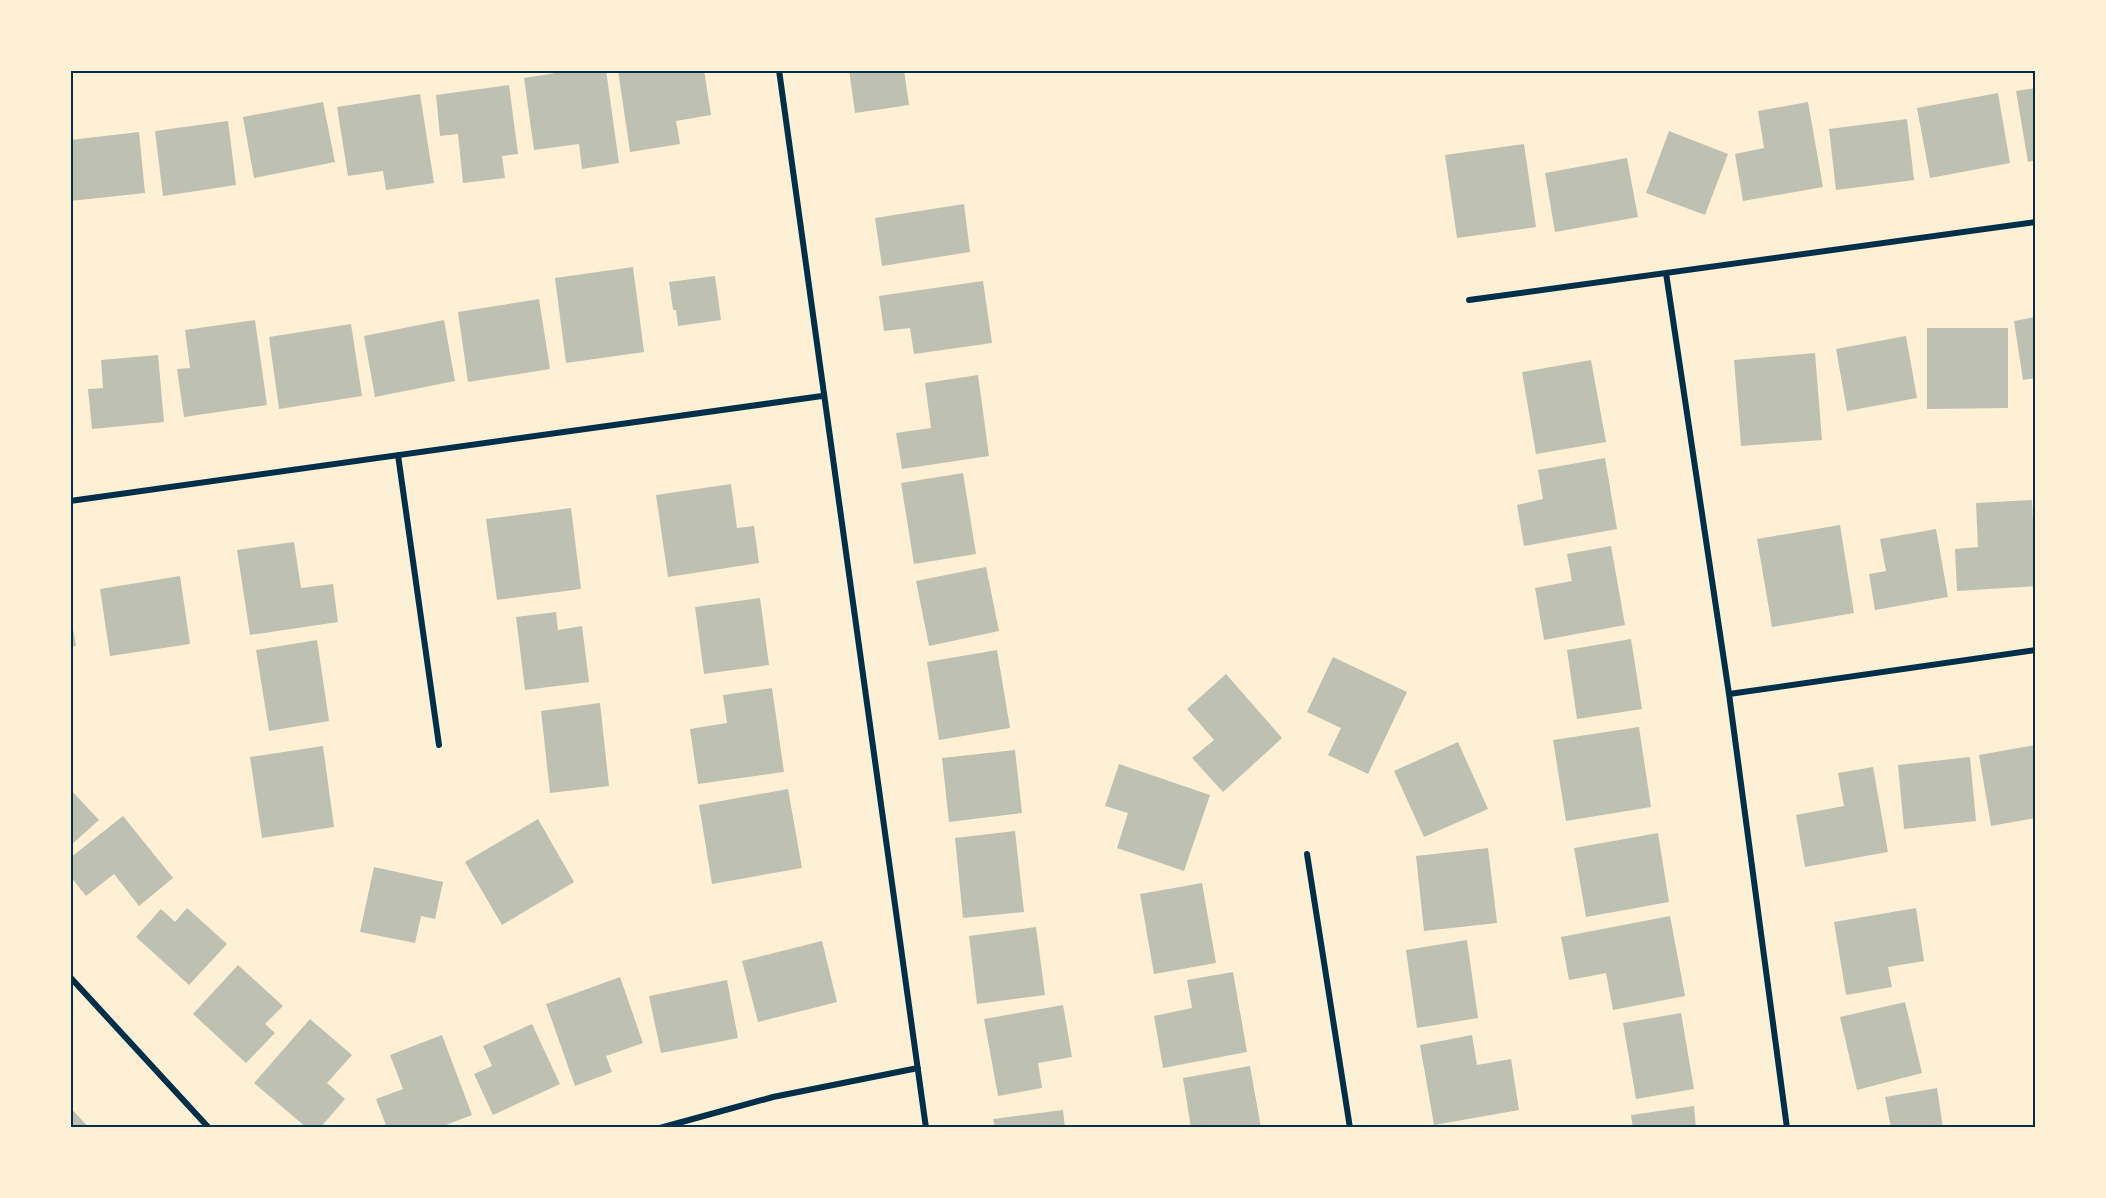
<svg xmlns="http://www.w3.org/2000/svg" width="2106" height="1198" font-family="Montserrat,sans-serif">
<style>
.building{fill:#bec0b2}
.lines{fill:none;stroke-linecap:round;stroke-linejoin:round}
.minor{stroke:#003049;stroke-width:6}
.neatline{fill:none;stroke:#003049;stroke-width:2}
</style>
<rect width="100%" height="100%" fill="#fdf0d5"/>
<path class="building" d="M 575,70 L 606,70 L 619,163 L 582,169 L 579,144 L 534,150 L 524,78 Z
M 618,70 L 704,70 L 711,115 L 676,121 L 680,144 L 630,152 Z
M 849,70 L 904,70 L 909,105 L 855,113 Z
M 509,85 L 518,154 L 502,156 L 505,178 L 463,183 L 458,134 L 440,136 L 436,95 Z
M 2036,88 L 2036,160 L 2028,162 L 2016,91 Z
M 1998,93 L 2010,163 L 1930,178 L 1917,108 Z
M 420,94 L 434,183 L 386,190 L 383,171 L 348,176 L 337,107 Z
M 323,102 L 335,162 L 254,178 L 243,117 Z
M 1808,102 L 1823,187 L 1743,201 L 1735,154 L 1764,148 L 1758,111 Z
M 1907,119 L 1914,180 L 1836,190 L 1829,129 Z
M 228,121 L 236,185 L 163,196 L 155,131 Z
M 1669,131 L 1728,154 L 1705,215 L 1646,193 Z
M 139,132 L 145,193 L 70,201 L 70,140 Z
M 1524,144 L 1536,227 L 1457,238 L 1445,155 Z
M 1627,158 L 1638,217 L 1555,232 L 1545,173 Z
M 964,204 L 970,252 L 882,266 L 875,218 Z
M 633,267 L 644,352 L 566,363 L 555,278 Z
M 715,276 L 721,320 L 678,326 L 676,310 L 673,310 L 669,282 Z
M 983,281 L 992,343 L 914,354 L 910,328 L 884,331 L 879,296 Z
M 539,299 L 550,369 L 468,382 L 458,312 Z
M 2036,317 L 2036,378 L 2023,380 L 2014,321 Z
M 255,320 L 267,405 L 184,417 L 177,369 L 190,368 L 185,330 Z
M 444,320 L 455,381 L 375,397 L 364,336 Z
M 351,324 L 362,396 L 279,409 L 269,337 Z
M 1927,328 L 2008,328 L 2008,408 L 1927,409 Z
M 1906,336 L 1917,398 L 1847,411 L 1836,349 Z
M 1815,353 L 1822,440 L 1741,446 L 1734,360 Z
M 158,355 L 164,422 L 92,429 L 88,389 L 103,388 L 101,360 Z
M 1591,360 L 1606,442 L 1536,454 L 1522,372 Z
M 978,375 L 989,456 L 902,469 L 896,433 L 931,428 L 925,383 Z
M 1605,458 L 1617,529 L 1524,546 L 1517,505 L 1543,499 L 1538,470 Z
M 963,473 L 976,554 L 914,564 L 901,483 Z
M 731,484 L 737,528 L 754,526 L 759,563 L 668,577 L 656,495 Z
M 2032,500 L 2036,586 L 1957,591 L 1955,549 L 1978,547 L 1976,503 Z
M 571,508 L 581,589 L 497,600 L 486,519 Z
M 1840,525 L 1854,613 L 1772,627 L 1757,539 Z
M 1936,529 L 1948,597 L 1875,610 L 1869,574 L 1886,571 L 1880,539 Z
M 294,542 L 301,588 L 333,584 L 338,622 L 250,635 L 237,550 Z
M 1611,546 L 1625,625 L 1544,640 L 1535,588 L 1572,581 L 1567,554 Z
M 986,567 L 999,631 L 929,646 L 916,581 Z
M 180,576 L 190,644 L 110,656 L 100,589 Z
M 760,598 L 769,665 L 704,674 L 695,607 Z
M 70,611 L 76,646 L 70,647 Z
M 556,612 L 558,630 L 582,626 L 589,682 L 525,690 L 516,617 Z
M 1631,639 L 1642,709 L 1577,719 L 1567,650 Z
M 317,640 L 329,721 L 269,731 L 256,650 Z
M 997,650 L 1010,728 L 939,740 L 927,662 Z
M 1333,657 L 1407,692 L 1368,774 L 1328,755 L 1341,728 L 1307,712 Z
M 1226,674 L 1282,738 L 1223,792 L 1192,758 L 1214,740 L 1187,709 Z
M 772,688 L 784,772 L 698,784 L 690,729 L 727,723 L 723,695 Z
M 600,703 L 609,786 L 550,793 L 541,711 Z
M 1639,727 L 1651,807 L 1566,821 L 1553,740 Z
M 1458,742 L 1488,809 L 1424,837 L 1394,771 Z
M 2036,745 L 2036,818 L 1991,826 L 1979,755 Z
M 323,746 L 334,827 L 262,838 L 250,757 Z
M 1015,750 L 1022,813 L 949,822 L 942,758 Z
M 1970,757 L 1976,821 L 1904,829 L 1898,765 Z
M 1119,764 L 1210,795 L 1184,871 L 1117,848 L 1128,813 L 1105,806 Z
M 1873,767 L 1888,852 L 1805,867 L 1796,815 L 1844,806 L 1838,773 Z
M 70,789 L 99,820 L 70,846 Z
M 788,789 L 802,868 L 712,884 L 699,805 Z
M 123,816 L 173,878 L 139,906 L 114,874 L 86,896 L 70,876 L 70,858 Z
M 538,819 L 574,882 L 502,925 L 465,862 Z
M 1015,831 L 1024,912 L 963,918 L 955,838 Z
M 1658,833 L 1669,902 L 1586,917 L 1574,848 Z
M 1488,848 L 1497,923 L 1424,931 L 1416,856 Z
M 374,867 L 443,882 L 435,919 L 421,916 L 415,943 L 360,932 Z
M 1202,883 L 1216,963 L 1154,974 L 1140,894 Z
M 187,908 L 227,944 L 189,985 L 136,937 L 161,909 L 175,922 Z
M 1916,908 L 1924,961 L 1888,967 L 1892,987 L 1846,995 L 1834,922 Z
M 1670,916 L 1685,996 L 1613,1010 L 1606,973 L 1569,980 L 1561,937 Z
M 1036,927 L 1045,995 L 977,1004 L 969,936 Z
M 1467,940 L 1478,1018 L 1417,1028 L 1406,950 Z
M 822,941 L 837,1002 L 758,1022 L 742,961 Z
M 238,965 L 283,1006 L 265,1024 L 275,1033 L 246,1063 L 193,1014 Z
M 1233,972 L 1247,1052 L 1163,1068 L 1154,1016 L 1192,1008 L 1187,980 Z
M 620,977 L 643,1043 L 606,1056 L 612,1072 L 575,1086 L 546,1004 Z
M 727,980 L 738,1038 L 661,1053 L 649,996 Z
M 1905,1002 L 1922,1073 L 1857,1090 L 1840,1017 Z
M 1063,1005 L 1072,1057 L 1038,1063 L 1042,1088 L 998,1096 L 984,1019 Z
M 1681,1013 L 1694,1089 L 1636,1099 L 1623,1023 Z
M 310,1019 L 352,1055 L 327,1083 L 345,1099 L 320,1128 L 307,1128 L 254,1083 Z
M 532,1024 L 560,1084 L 493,1115 L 474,1074 L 492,1066 L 483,1046 Z
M 442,1035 L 472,1115 L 438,1128 L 387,1128 L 376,1099 L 403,1089 L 390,1055 Z
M 1472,1035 L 1477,1065 L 1511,1059 L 1519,1110 L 1434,1125 L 1420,1045 Z
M 1250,1066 L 1261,1128 L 1191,1128 L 1183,1078 Z
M 1937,1088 L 1943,1128 L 1891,1128 L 1885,1097 Z
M 1694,1106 L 1696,1128 L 1633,1128 L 1631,1115 Z
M 70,1107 L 89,1128 L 70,1128 Z
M 1063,1110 L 1065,1128 L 995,1128 L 993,1119 Z"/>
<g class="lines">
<path class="minor" d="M 779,70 L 926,1128
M 1666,273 L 1729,694 L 1787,1128
M 1469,300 L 2036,222
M 398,455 L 439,745
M 70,501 L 822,396
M 1729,694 L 2036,650
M 1307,854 L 1350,1128
M 70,977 L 209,1128
M 660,1128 L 773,1097 L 918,1068"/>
</g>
<rect width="2106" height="1198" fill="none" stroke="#fdf0d5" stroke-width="144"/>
<rect x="72" y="72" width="1962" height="1054" class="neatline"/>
</svg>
